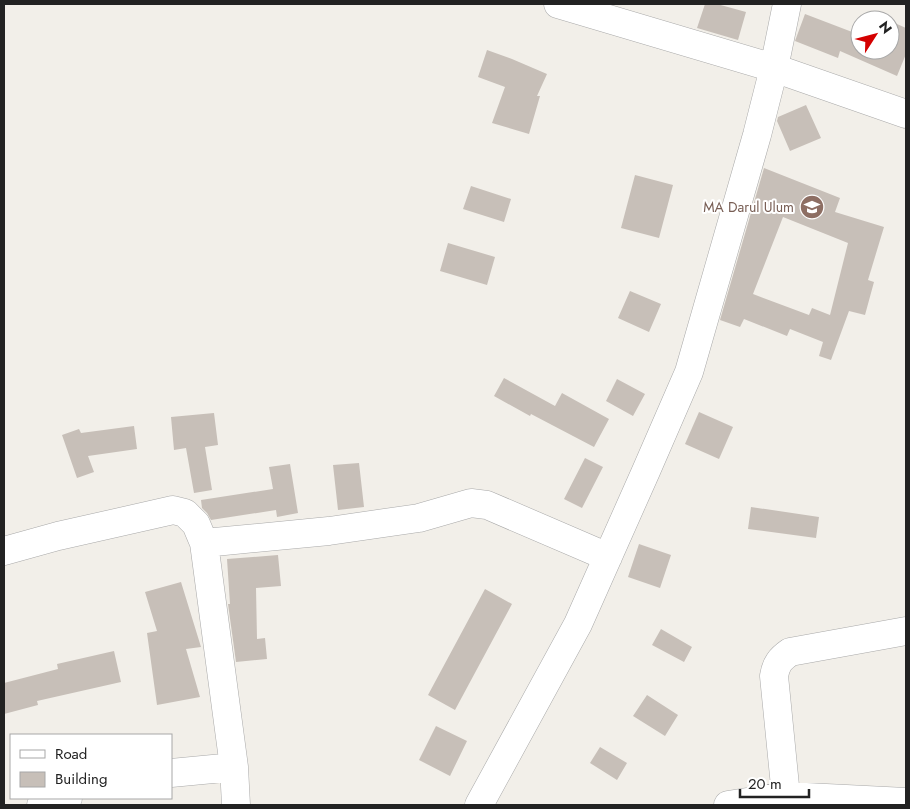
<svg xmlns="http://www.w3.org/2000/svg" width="910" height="809" font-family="Jost,sans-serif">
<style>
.building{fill:#c7bfb8;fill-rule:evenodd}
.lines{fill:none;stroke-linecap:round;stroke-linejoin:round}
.minor-casing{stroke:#a9a9a9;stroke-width:29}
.minor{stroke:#fff;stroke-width:28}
.labels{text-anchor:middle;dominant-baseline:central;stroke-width:4;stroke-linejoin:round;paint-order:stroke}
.education-label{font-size:14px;fill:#785e54;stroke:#fff;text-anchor:end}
</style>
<rect width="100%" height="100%" fill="#f2efe9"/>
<path class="building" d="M 705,4 L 717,4 L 746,12 L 738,40 L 697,28 Z
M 805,14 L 860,35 L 860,50 L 890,50 L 890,21 L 906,28 L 906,54 L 897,76 L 840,51 L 838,58 L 795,41 Z
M 487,50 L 512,59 L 547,74 L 537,96 L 540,96 L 529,134 L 492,123 L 505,87 L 478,77 Z
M 806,105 L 821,138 L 790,151 L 777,121 L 778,117 Z
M 764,168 L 840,198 L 835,212 L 884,227 L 868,280 L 874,282 L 865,315 L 849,311 L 831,360 L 819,356 L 823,342 L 790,329 L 787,336 L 744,319 L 740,327 L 720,320 ZM 783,217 L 848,243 L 830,315 L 812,308 L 809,315 L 753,294 Z
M 635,175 L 673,185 L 659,238 L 621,228 Z
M 471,186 L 511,199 L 504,222 L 463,209 Z
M 448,243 L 495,257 L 487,285 L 440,271 Z
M 630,291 L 661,304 L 649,332 L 618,318 Z
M 504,378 L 555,406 L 562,393 L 609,419 L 594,447 L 531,414 L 530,416 L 494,396 Z
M 617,379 L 645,394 L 633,416 L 606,401 Z
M 699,412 L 733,427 L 719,459 L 685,444 Z
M 214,413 L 218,445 L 205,447 L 212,490 L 194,493 L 186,448 L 174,450 L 171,417 Z
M 134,426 L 137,449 L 88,456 L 94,472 L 77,478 L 62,435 L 79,429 L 81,433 Z
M 585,458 L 603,467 L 582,508 L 564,499 Z
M 359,463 L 364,507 L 338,510 L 333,465 Z
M 290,464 L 298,513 L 277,517 L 276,510 L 211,520 L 207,513 L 202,508 L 201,500 L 273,489 L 269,467 Z
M 751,507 L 819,517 L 816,538 L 748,529 Z
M 639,544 L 671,555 L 660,588 L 628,577 Z
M 278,555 L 281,586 L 256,588 L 257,639 L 265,638 L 267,659 L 236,662 L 228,604 L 230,604 L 227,559 Z
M 181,582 L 201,647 L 186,649 L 200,697 L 157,705 L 147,633 L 157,631 L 145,592 Z
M 485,589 L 512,604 L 455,710 L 428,695 Z
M 661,629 L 692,647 L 684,662 L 652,645 Z
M 114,651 L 121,682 L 37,701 L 38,705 L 4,714 L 4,683 L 58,669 L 57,664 Z
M 647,695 L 678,715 L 665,736 L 633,716 Z
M 436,726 L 467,741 L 450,776 L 419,760 Z
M 600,747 L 627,763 L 617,780 L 590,763 Z"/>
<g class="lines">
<g class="minor-casing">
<path id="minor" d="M 558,4 L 774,68 L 906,114
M 204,543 L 329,531 L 419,518 L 471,503 L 487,505 L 608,557
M 4,551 L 58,536 L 173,510 L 185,513 L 196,524 L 204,543 L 234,767 L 236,805
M 171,773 L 234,767
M 786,796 L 774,676 C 776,664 780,659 790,652 L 906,631
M 41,805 L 68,798
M 479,805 L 578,624 L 646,471 L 689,372 L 757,135 L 774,68 L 787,4
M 728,805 L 786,796 L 906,802"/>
</g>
<use href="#minor" class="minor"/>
</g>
<defs>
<g id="school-disc" transform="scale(1.25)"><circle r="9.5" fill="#8d6e63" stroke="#fff"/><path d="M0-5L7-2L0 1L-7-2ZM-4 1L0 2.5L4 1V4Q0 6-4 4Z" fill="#fff"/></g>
</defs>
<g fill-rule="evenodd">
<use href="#school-disc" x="812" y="207"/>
</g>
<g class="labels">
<g class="education-label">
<text x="794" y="207">MA Darul Ulum</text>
</g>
</g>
<rect width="910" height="809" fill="none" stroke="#222222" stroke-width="10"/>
<rect x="10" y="734" width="162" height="65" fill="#ffffff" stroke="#a7a7a7"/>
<rect x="20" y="750" width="25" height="8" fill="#ffffff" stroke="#a7a7a7"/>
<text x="55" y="759" font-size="15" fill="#222222">Road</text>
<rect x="20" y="772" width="25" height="15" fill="#c7bfb8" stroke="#a7a7a7"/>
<text x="55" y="784" font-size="15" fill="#222222">Building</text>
<g transform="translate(875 35) rotate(54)"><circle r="24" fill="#ffffff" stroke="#a7a7a7"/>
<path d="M0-4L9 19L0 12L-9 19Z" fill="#d40000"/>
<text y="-8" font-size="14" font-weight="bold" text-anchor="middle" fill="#222222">N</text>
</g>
<path d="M740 789v8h69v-8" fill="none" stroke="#222222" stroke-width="2.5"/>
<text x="748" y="789" font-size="15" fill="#222222" stroke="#ffffff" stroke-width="4" paint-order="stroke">20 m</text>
</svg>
